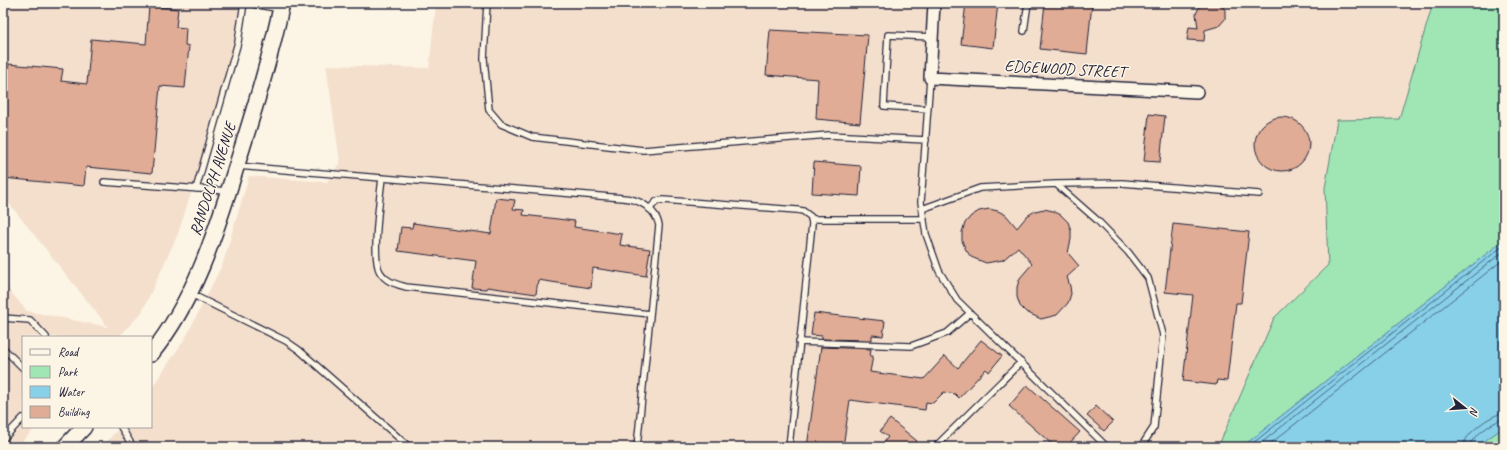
<svg xmlns="http://www.w3.org/2000/svg" width="1507" height="450" font-family="Caveat,sans-serif">
<style>
.built{fill:#f4dfcd}
.green{fill:#9fe6b4;stroke:#608478}
.water{fill:#87d0e8;stroke:#5f8aa3}
.lines{fill:none;stroke-linecap:round;stroke-linejoin:round}
.shore{stroke:#4a6880;stroke-width:1}
.building{fill:#e0ac95;stroke:#22223b}
.lane-casing{stroke:#22223b;stroke-width:8}
.street-casing{stroke:#22223b;stroke-width:14}
.secondary-casing{stroke:#22223b;stroke-width:18}
.lane{stroke:#fcf5e5;stroke-width:5.5}
.street{stroke:#fcf5e5;stroke-width:11}
.secondary{stroke:#fcf5e5;stroke-width:15}
.labels{text-anchor:middle;dominant-baseline:central;stroke-width:3;stroke-linejoin:round;paint-order:stroke}
.street-label{font-size:16px;fill:#22223b;stroke:#fcf5e5}
</style>
<rect width="100%" height="100%" fill="#fcf5e5"/>
<filter id="ink" filterUnits="userSpaceOnUse"><feTurbulence type="fractalNoise" baseFrequency=".025" numOctaves="2"/><feDisplacementMap in="SourceGraphic" scale="8" xChannelSelector="R" yChannelSelector="G"/><feConvolveMatrix kernelMatrix="1 2 1 2 8 2 1 2 1" color-interpolation-filters="sRGB"/></filter>
<g filter="url(#ink)">
<path class="built" d="M 3,3 L 248,3 L 244,25 L 178,234 L 142,312 L 119,337 L 23,337 L 23,427 L 36,427 L 17,447 L 3,447 L 3,283 L 27,311 L 108,327 L 3,196 Z
M 436,3 L 1433,3 L 1399,119 L 1325,188 L 1328,265 L 1274,318 L 1218,447 L 1197,447 L 1176,442 L 1174,447 L 102,447 L 120,427 L 151,427 L 151,389 L 186,337 L 223,263 L 249,176 L 327,182 L 340,162 L 326,65 L 429,68 Z"/>
<path class="green" d="M 1433,3 L 1504,3 L 1504,240 L 1242,447 L 1218,447 L 1274,318 L 1328,265 L 1325,188 L 1337,120 L 1399,119 Z
M 1504,427 L 1504,447 L 1476,447 Z"/>
<path class="water" d="M 1504,240 L 1504,427 L 1476,447 L 1242,447 Z"/>
<g class="lines">
<path class="shore" d="M 1248,447 L 1504,245
M 1256,447 L 1504,251
M 1266,447 L 1504,259
M 1463,447 C 1464,434 1491,414 1504,413
M 1469,447 C 1470,438 1495,420 1504,419"/>
</g>
<path class="building" d="M 966,3 L 998,3 L 993,48 L 961,44 Z
M 1045,3 L 1092,3 L 1087,54 L 1040,49 Z
M 1201,3 L 1220,3 L 1225,10 L 1225,19 L 1219,26 L 1205,30 L 1204,41 L 1187,40 L 1189,27 L 1198,28 L 1196,14 Z
M 149,6 L 178,9 L 176,27 L 186,28 L 185,45 L 189,46 L 185,88 L 160,86 L 152,173 L 86,167 L 84,186 L 3,178 L 3,83 L 7,83 L 8,64 L 63,69 L 61,81 L 87,84 L 91,39 L 146,44 Z
M 770,30 L 868,35 L 860,123 L 816,119 L 818,79 L 766,75 Z
M 1149,114 L 1165,116 L 1160,162 L 1144,161 Z
M1255 144a27 27 0 1 1 54 0a27 27 0 1 1-54 0Z
M 814,162 L 861,166 L 859,196 L 812,193 Z
M 496,198 L 515,200 L 513,209 L 524,210 L 523,215 L 575,221 L 574,227 L 622,234 L 620,245 L 650,249 L 646,276 L 593,268 L 591,288 L 538,280 L 536,294 L 487,287 L 486,289 L 472,288 L 476,261 L 398,251 L 401,227 L 412,228 L 413,223 L 491,234 Z
M 989,209 L 998,211 L 1006,215 L 1017,228 L 1027,216 L 1035,211 L 1044,209 L 1053,211 L 1061,215 L 1068,222 L 1071,230 L 1071,239 L 1068,253 L 1079,266 L 1067,277 L 1070,286 L 1071,294 L 1068,303 L 1057,315 L 1041,319 L 1026,312 L 1020,306 L 1017,297 L 1017,287 L 1020,278 L 1032,264 L 1018,247 L 1003,260 L 986,263 L 971,257 L 966,250 L 962,241 L 962,232 L 965,223 L 971,216 L 979,211 Z
M 1173,224 L 1249,232 L 1241,303 L 1236,303 L 1227,381 L 1217,380 L 1216,385 L 1183,381 L 1193,295 L 1165,292 Z
M 814,313 L 885,321 L 883,336 L 872,335 L 872,340 L 822,339 L 822,336 L 811,335 Z
M 981,340 L 1002,356 L 989,372 L 986,369 L 959,398 L 955,394 L 944,392 L 933,403 L 926,402 L 925,410 L 850,400 L 843,447 L 807,447 L 821,347 L 871,349 L 870,356 L 873,356 L 870,372 L 924,379 L 945,356 L 958,368 Z
M 1027,385 L 1080,432 L 1066,447 L 1055,447 L 1009,406 Z
M 1096,406 L 1113,422 L 1104,431 L 1087,416 Z
M 890,419 L 917,441 L 912,447 L 880,447 L 888,437 L 880,431 Z"/>
<g class="lines">
<g class="lane-casing">
<path id="lane" d="M 247,3 L 281,9
M 353,3 L 354,3
M 487,3 L 484,59 L 489,110 L 501,124 L 532,137 L 643,150 L 829,135 L 926,140
M 1024,31 L 1028,3
M 930,78 L 921,202 L 926,234 L 939,271 L 957,300 L 1107,447
M 928,109 L 884,106 L 888,35 L 933,37
M 237,166 L 623,198 C 639,199 655,208 659,225 L 637,447
M 382,178 C 380,197 371,258 380,272 C 386,282 396,284 406,287 L 650,314
M 104,182 L 228,191
M 1056,184 L 1122,183 L 1259,194
M 196,189 L 238,42 L 244,3
M 649,209 L 657,201 L 663,200 L 797,210 L 803,211 L 811,217 L 812,224 L 789,447
M 922,209 L 980,188 L 1056,184 L 1097,220 L 1128,252 L 1148,278 L 1163,335 L 1154,427 L 1141,447
M 811,219 L 924,219
M 191,294 L 286,341 L 299,350 L 408,446
M 3,318 L 30,320 L 46,337
M 799,342 L 911,346 L 947,333 L 970,313
M 3,348 L 23,368
M 121,427 L 133,447
M 3,439 L 23,418
M 935,447 L 1021,362"/>
</g>
<g class="street-casing">
<path id="street" d="M 934,3 L 930,78 L 1197,92"/>
</g>
<g class="secondary-casing">
<path id="secondary" d="M 151,354 C 197,297 217,228 239,158 C 255,107 271,56 282,3
M 65,447 L 84,427"/>
</g>
<use href="#lane" class="lane"/>
<use href="#street" class="street"/>
<use href="#secondary" class="secondary"/>
</g>
</g>
<g class="labels">
<g class="street-label">
<text transform="translate(1065 69) rotate(3)">EDGEWOOD STREET</text>
<text transform="translate(213 179) rotate(-72)">RANDOLPH AVENUE</text>
</g>
</g>
<rect width="1507" height="450" fill="none" stroke="#fcf5e5" stroke-width="16"/>
<rect x="8" y="8" width="1491" height="434" fill="none" stroke="#22223b" stroke-width="1.5" filter="url(#ink)"/>
<rect x="22" y="336" width="130" height="92" fill="#fcf5e5" stroke="#a5a1a1"/>
<rect x="30" y="349" width="20" height="6" fill="#fcf5e5" stroke="#a5a1a1"/>
<text x="58" y="356" font-size="12" fill="#22223b">Road</text>
<rect x="30" y="366" width="20" height="12" fill="#9fe6b4" stroke="#a5a1a1"/>
<text x="58" y="376" font-size="12" fill="#22223b">Park</text>
<rect x="30" y="386" width="20" height="12" fill="#87d0e8" stroke="#a5a1a1"/>
<text x="58" y="396" font-size="12" fill="#22223b">Water</text>
<rect x="30" y="406" width="20" height="12" fill="#e0ac95" stroke="#a5a1a1"/>
<text x="58" y="416" font-size="12" fill="#22223b">Building</text>
<g transform="translate(1465 408) rotate(107)" stroke="#fcf5e5" stroke-width="3" paint-order="stroke">
<path d="M0-3L7 15L0 10L-7 15Z" fill="#22223b"/>
<text y="-6" font-size="11" font-weight="bold" text-anchor="middle" fill="#22223b">N</text>
</g>
</svg>
